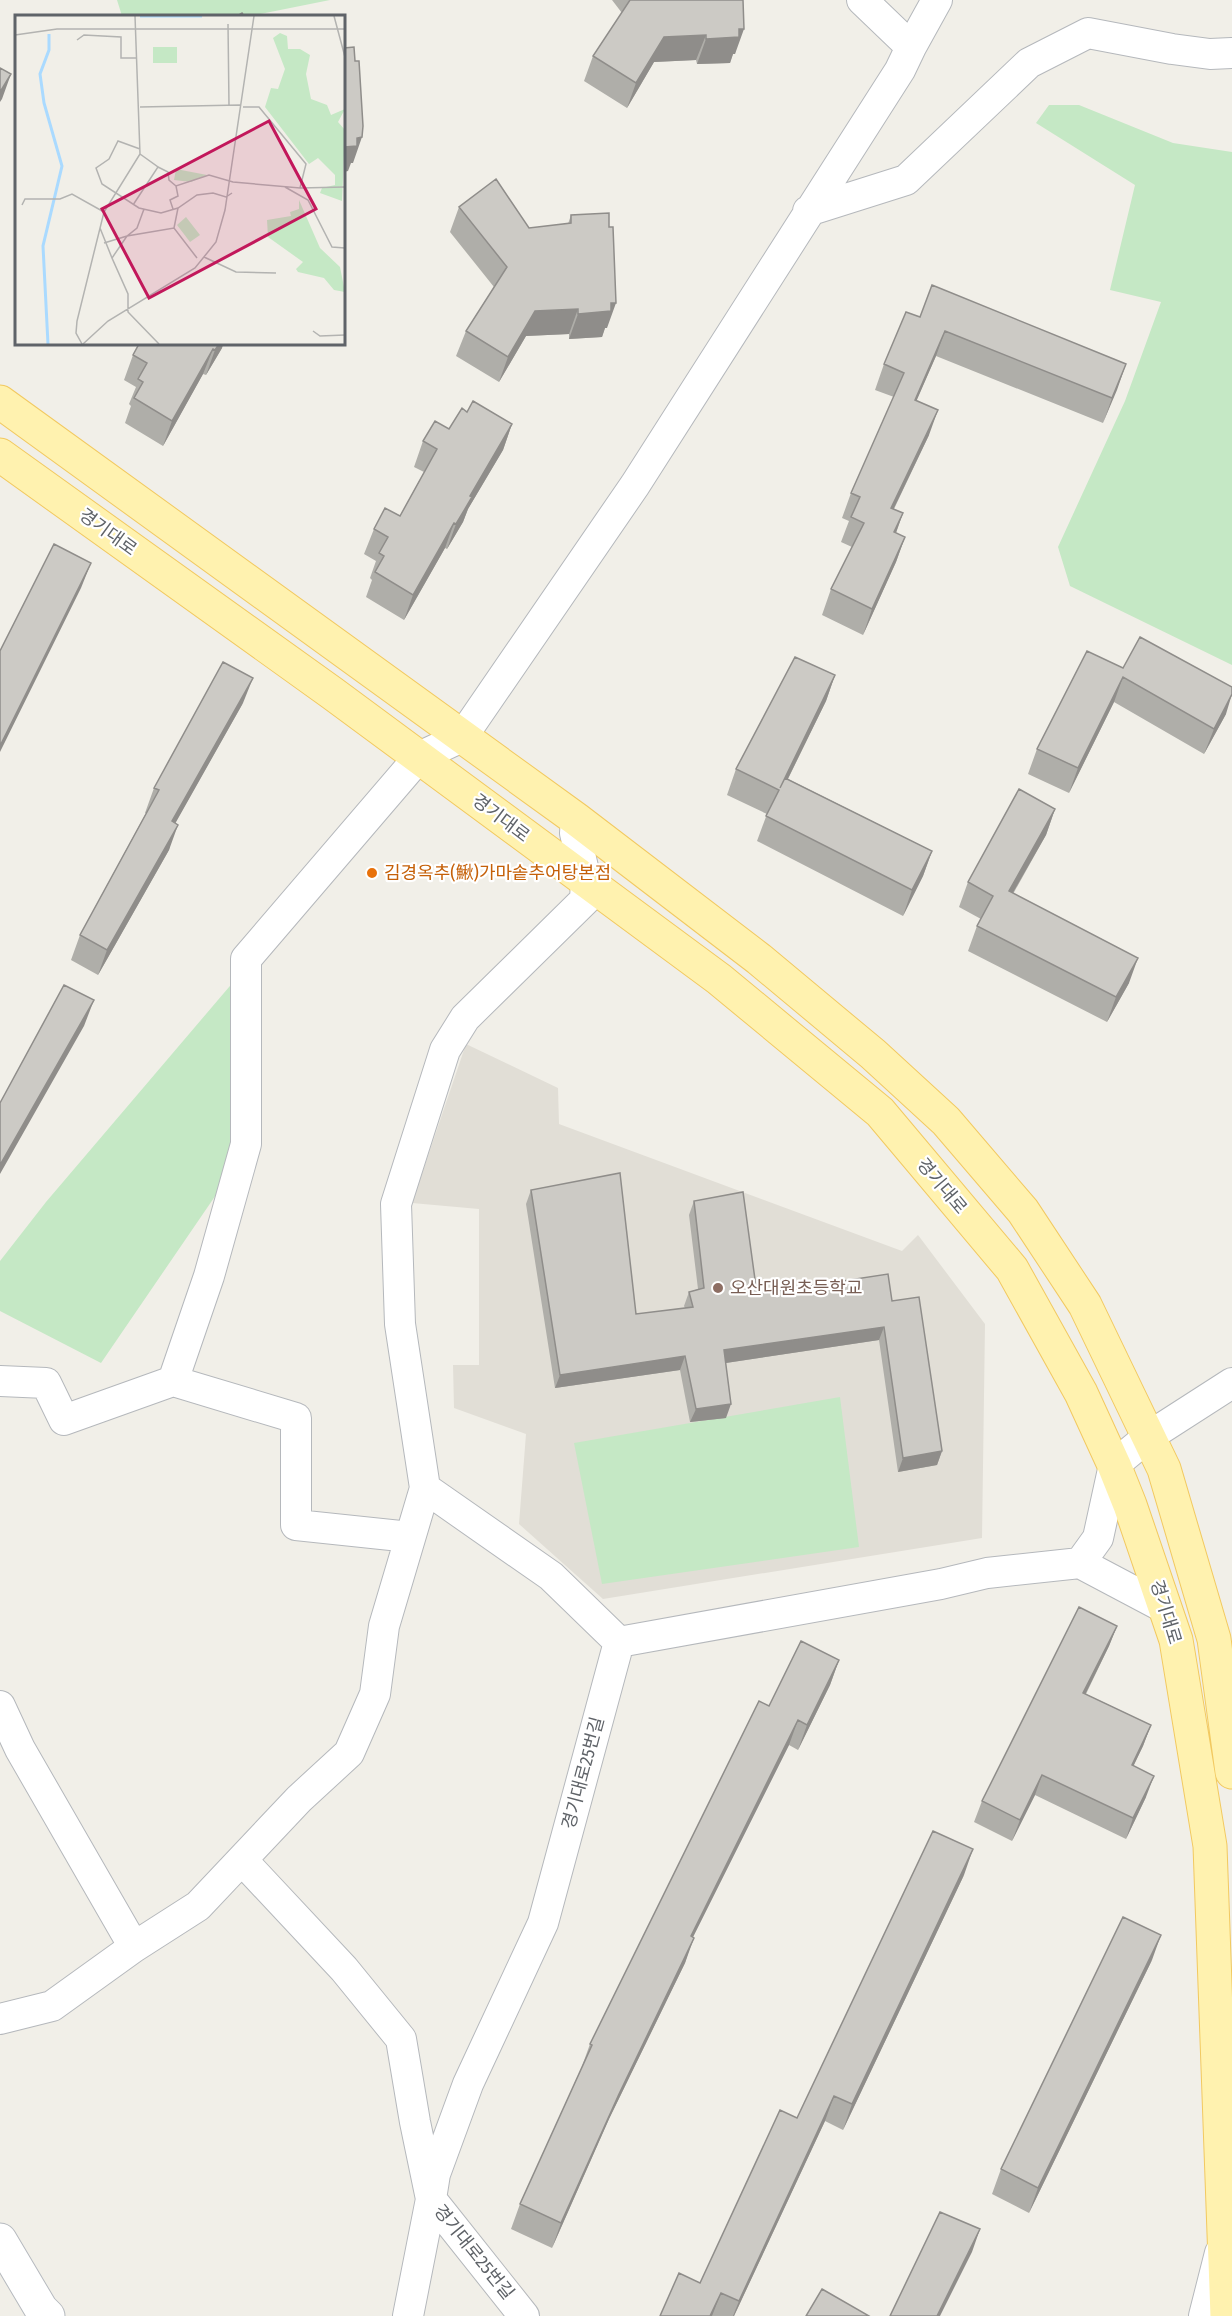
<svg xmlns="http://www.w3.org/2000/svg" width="1232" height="2316" font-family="'Fira Sans Condensed','Noto Sans KR',sans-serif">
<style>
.education{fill:#e1ded6}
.green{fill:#c5e8c5}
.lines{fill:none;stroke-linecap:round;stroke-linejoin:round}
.street-casing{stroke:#b5b8bc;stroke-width:32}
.secondary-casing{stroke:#b6babf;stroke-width:35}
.primary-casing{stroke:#f2c960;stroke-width:35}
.street{stroke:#fff;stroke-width:30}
.secondary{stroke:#fff;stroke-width:33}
.primary{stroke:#fff2af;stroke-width:33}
.wall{fill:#afaea9}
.shaded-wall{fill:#8f8d8a}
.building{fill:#cccac5;stroke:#8f8d8a;stroke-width:1.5}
.food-dot{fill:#e8710a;stroke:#fff;stroke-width:2}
.education-dot{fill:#8d6e63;stroke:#fff;stroke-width:2}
.labels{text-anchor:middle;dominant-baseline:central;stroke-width:4.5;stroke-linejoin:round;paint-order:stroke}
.street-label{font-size:18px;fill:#5f6368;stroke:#fff}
.food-label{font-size:18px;fill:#c56008;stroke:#fff;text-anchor:start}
.education-label{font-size:18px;fill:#785e54;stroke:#fff;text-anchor:start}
.inset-river{fill:none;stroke:#aadaff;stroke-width:3}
.inset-road{fill:none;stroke:#b3b3b1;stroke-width:1.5}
.view{fill:#c2185b;fill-opacity:0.15;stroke:#c2185b;stroke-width:3}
.inset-edge{fill:none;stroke:#5f6368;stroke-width:3}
</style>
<rect width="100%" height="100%" fill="#f1efe8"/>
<path class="education" d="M 466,1044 L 558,1088 L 559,1124 L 902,1251 L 918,1235 L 985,1324 L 982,1538 L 603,1599 L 519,1524 L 526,1434 L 454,1408 L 453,1365 L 479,1365 L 479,1209 L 412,1203 Z"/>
<path class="green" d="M 117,0 L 330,0 L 250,16 L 122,16 Z
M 1049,105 L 1079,105 L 1173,143 L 1232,152 L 1232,665 L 1070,586 L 1058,547 L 1125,401 L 1161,302 L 1110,290 L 1135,185 L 1036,123 Z
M 235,980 L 240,1132 L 220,1189 L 101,1363 L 0,1311 L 0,1261 L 46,1202 Z
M 840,1397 L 859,1547 L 602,1584 L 574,1443 Z"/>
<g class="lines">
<g class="street-casing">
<path id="street" d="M 911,47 L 937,0
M 808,211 L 906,180 L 1029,63 L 1088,33 L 1172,49 L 1210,54 L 1232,53
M 0,1381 L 46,1383 L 64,1420 L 173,1381 L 209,1276 L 246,1144 L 246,959 L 419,757 L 462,737 L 635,485 L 900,70 L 911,47 L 862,0
M 173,1381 L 296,1418 L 296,1525 L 410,1537
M 425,1488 L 551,1576 L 619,1642
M 1080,1563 L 1098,1538 L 1114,1465 L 1148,1437 L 1232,1383
M 1080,1563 L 1165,1608
M 0,1706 L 20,1749 L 134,1947
M 242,1860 L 344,1969 L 401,2039 L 415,2122 L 431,2199 L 408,2316
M 0,2019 L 52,2006 L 134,1947 L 198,1906 L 299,1799 L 349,1753 L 375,1694 L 384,1626 L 425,1488 L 400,1324 L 396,1204 L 445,1050 L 465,1018 L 585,900 L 586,880 L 575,833 L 576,819
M 524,2316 L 431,2199 L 435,2174 L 468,2084 L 543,1923 L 619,1642 L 941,1584 L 987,1573 L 1080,1563
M 1204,2316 L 1220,2253"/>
</g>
<g class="secondary-casing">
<path id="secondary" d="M 0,2240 L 41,2309 L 48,2316"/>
</g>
<g class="primary-casing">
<path id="primary" d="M 0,402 L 576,819 L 759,959 L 873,1054 L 946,1121 L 1023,1211 L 1085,1305 L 1164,1469 L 1214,1639 L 1232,1772
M 0,455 L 332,693 L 719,979 L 880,1112 L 1012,1269 L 1081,1393 L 1114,1465 L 1130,1505 L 1176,1640 L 1210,1846 L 1227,2316"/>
</g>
<use href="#street" class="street"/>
<use href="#secondary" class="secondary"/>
<use href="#primary" class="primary"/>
</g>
<path class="wall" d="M 612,0 L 743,0 L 735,54 L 733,54 L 730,63 L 697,64 L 696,60 L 654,62 L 627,108 L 584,81 L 593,56 L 622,13 Z
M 459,207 L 529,228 L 568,224 L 571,215 L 607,328 L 605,328 L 602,337 L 569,339 L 569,334 L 526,336 L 499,382 L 456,356 L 466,331 L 494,287 L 450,232 Z
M 920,317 L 1126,364 L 1103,423 L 936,356 L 916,401 L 929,435 L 894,509 L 903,513 L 896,533 L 905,537 L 896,562 L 863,635 L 822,615 L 831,589 L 852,547 L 841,542 L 849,521 L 842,518 L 851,493 L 894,397 L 875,390 L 884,364 Z
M 139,344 L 223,344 L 222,348 L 206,375 L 203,374 L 163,446 L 125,423 L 131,406 L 129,404 L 136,387 L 124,380 L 133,355 Z
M 467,412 L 512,424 L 503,450 L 468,509 L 463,522 L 447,549 L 445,548 L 404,620 L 366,597 L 372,580 L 370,578 L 376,561 L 364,554 L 374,529 L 400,516 L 424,472 L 414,467 L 423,441 L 449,429 Z
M 1123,668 L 1226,714 L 1204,754 L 1114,702 L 1069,793 L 1028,774 L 1037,749 Z
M 835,675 L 826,701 L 788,779 L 932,851 L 923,876 L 903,916 L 757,841 L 767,814 L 727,795 L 736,769 Z
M 243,703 L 175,823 L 169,850 L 98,975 L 71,960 L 80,935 L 146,813 L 145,813 L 154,788 Z
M 1055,809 L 1046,835 L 1013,894 L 1129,983 L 1107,1022 L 968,951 L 977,926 L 981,919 L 959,907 L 968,882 Z
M 531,1190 L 636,1314 L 685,1308 L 684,1306 L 689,1292 L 698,1289 L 689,1215 L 694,1201 L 757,1294 L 892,1301 L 942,1451 L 937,1465 L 898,1472 L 879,1340 L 726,1363 L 726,1418 L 690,1422 L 680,1370 L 555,1388 L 526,1204 Z
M 1117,1626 L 1109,1646 L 1086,1694 L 1151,1725 L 1143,1746 L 1133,1766 L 1146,1797 L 1126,1839 L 1035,1795 L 1012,1841 L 974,1822 L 982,1801 Z
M 839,1660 L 830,1685 L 798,1750 L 789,1745 L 693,1937 L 685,1963 L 609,2119 L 552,2248 L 511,2229 L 520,2204 L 581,2069 L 590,2044 L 769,1706 Z
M 964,1875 L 843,2130 L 825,2121 L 734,2316 L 660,2316 L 700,2283 L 797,2118 Z
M 1152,1960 L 1029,2213 L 992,2194 L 1001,2169 Z"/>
<path class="shaded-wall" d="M 739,29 L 744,29 L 735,54 L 733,54 L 730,63 L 697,64 L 706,39 Z
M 706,35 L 696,60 L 654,62 L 627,108 L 636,83 L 664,37 Z
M 11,74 L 2,99 L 0,102 L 0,92 Z
M 362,137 L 353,163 L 351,163 L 348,171 L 344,172 L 344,147 L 357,138 Z
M 611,303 L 616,303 L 607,328 L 605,328 L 602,337 L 569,339 L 578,314 Z
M 578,309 L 569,334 L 526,336 L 499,382 L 508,357 L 535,311 Z
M 945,331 L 936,356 L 906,425 L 915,400 Z
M 219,344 L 223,344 L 222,348 L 206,375 L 215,350 Z
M 213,349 L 203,374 L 163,446 L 172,421 Z
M 1126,364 L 1117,390 L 1103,423 L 1112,398 Z
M 938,410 L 929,435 L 882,533 L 891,508 Z
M 512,424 L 503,450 L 468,509 L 463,522 L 447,549 L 456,524 L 470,496 Z
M 903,513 L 894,538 L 894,532 Z
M 454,523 L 445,548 L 404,620 L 413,595 Z
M 905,537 L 896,562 L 863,635 L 872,609 Z
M 91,563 L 81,588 L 0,752 L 0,746 Z
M 835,675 L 826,701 L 771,813 L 780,788 Z
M 1123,677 L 1114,702 L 1069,793 L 1078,768 Z
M 253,678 L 243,703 L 162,847 L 172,821 Z
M 1232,694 L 1226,714 L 1204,754 L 1214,729 Z
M 1055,809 L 1046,835 L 999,917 L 1009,891 Z
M 178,825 L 169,850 L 98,975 L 107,950 Z
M 932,851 L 923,876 L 903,916 L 912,890 Z
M 1138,958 L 1129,983 L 1107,1022 L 1116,997 Z
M 94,1000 L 84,1026 L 0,1174 L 0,1165 Z
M 884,1327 L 879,1340 L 719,1364 L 724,1350 Z
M 685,1356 L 680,1370 L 555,1388 L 560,1375 Z
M 731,1404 L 726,1418 L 690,1422 L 696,1409 Z
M 942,1451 L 937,1465 L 898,1472 L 903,1458 Z
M 1117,1626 L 1109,1646 L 1076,1713 L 1083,1693 Z
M 839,1660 L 830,1685 L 798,1750 L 807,1725 Z
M 798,1720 L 789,1745 L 681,1961 L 691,1936 Z
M 1151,1725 L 1143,1746 L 1124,1786 L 1132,1765 Z
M 1042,1775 L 1035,1795 L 1012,1841 L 1020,1820 Z
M 1154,1776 L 1146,1797 L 1126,1839 L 1133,1818 Z
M 973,1849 L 964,1875 L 843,2130 L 852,2104 Z
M 1161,1935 L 1152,1960 L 1029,2213 L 1038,2188 Z
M 694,1938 L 685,1963 L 609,2119 L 552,2248 L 561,2223 L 619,2094 Z
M 834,2096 L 825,2121 L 734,2316 L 733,2316 L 739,2301 Z
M 980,2229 L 972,2252 L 940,2316 L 937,2316 Z
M 721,2293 L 712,2316 L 710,2316 Z"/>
<path class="building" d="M 630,0 L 743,0 L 744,29 L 739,29 L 739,37 L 706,39 L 706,35 L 664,37 L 636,83 L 593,56 Z
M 242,13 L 244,16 L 237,16 Z
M 354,47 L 355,61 L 359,61 L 363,126 L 362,137 L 357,138 L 357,146 L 344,147 L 344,48 Z
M 0,68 L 11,74 L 0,92 Z
M 496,179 L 529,228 L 571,223 L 571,215 L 609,213 L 609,227 L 613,227 L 616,303 L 611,303 L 611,311 L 578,314 L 578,309 L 535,311 L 508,357 L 466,331 L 507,267 L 459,207 Z
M 932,285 L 1126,364 L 1112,398 L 945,331 L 915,400 L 938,410 L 891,508 L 903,513 L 894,532 L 905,537 L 872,609 L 831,589 L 864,523 L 851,517 L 860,497 L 851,493 L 904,373 L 884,364 L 906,312 L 920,317 Z
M 139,344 L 219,344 L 215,350 L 213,349 L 172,421 L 134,398 L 143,382 L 138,379 L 147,363 L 133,355 Z
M 473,401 L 512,424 L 470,496 L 472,497 L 456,524 L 454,523 L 413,595 L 375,572 L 384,556 L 379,553 L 388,537 L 374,529 L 385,508 L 400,516 L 437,449 L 423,441 L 435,421 L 449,429 L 462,408 L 467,412 Z
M 54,544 L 91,563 L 0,746 L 0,651 Z
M 1140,637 L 1232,687 L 1232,694 L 1214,729 L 1123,677 L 1078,768 L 1037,749 L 1087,651 L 1123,668 Z
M 795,657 L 835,675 L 780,788 L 785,778 L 932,851 L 912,890 L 766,816 L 779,790 L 736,769 Z
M 223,662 L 253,678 L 172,821 L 178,825 L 107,950 L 80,935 L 159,790 L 154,788 Z
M 1019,789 L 1055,809 L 1009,891 L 1138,958 L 1116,997 L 977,926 L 993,896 L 968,882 Z
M 64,985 L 94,1000 L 0,1165 L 0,1103 Z
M 620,1173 L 636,1314 L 693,1307 L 689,1292 L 704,1288 L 694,1201 L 743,1192 L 757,1294 L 888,1274 L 892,1301 L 919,1297 L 942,1451 L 903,1458 L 884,1327 L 724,1350 L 731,1404 L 696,1409 L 685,1356 L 560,1375 L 531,1190 Z
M 1079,1607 L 1117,1626 L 1083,1693 L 1151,1725 L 1132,1765 L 1154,1776 L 1133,1818 L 1042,1775 L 1020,1820 L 982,1801 Z
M 801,1641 L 839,1660 L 807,1725 L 798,1720 L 691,1936 L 694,1938 L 619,2094 L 561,2223 L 520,2204 L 592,2045 L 590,2044 L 759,1701 L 769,1706 Z
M 933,1831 L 973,1849 L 852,2104 L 834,2096 L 739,2301 L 721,2293 L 710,2316 L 660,2316 L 679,2273 L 700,2283 L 780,2110 L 797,2118 Z
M 1123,1917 L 1161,1935 L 1038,2188 L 1001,2169 Z
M 940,2212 L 980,2229 L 937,2316 L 890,2316 Z
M 822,2289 L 869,2316 L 806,2316 Z"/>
<circle class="food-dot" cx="372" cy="873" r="6"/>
<circle class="education-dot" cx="718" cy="1288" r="6"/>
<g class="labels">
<g class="street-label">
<text transform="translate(108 532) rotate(36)">경기대로</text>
<text transform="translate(501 818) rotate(37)">경기대로</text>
<text transform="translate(942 1186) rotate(50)">경기대로</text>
<text transform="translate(1166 1612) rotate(73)">경기대로</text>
<text transform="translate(583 1773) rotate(-75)">경기대로25번길</text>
<text transform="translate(474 2252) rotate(51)">경기대로25번길</text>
</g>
<g class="food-label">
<text x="384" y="873">김경옥추(鰍)가마솥추어탕본점</text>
</g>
<g class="education-label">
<text x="730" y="1288">오산대원초등학교</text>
</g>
</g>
<g transform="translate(15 15)">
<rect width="330" height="330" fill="#f1efe8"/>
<path d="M 265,18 L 272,21 L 273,34 L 285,34 L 295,40 L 291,59 L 296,84 L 312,90 L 316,100 L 330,94 L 323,107 L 330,115 L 327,186 L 305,178 L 307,173 L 320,170 L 320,160 L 303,143 L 294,149 L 250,92 L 256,73 L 263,74 L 270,54 L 258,23 ZM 138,32 L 162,32 L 162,48 L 138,48 ZM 161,154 L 192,160 L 176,167 L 159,165 ZM 284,185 L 305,233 L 325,252 L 330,277 L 319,275 L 309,263 L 283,257 L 281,254 L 288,247 L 253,222 L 252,205 L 276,201 L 275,197 L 284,194 ZM 171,202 L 185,220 L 175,227 L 162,210 Z" fill="#c5e8c5"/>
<path class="inset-river" d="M 125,1 L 187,1M 33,329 L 28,231 L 47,151 L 29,88 L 25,59 L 34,35 L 34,19"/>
<path class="inset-road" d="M 319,1 L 330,42M 213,9 L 214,91M 0,20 L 42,14 L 330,14M 62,25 L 69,20 L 106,22 L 106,43 L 122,43M 125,92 L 225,90M 125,134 L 103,126 L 94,144 L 81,153 L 87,169 L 124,193 L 146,198 L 163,193 L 182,180 L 198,178 L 211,182 L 217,178M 143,152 L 153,157 L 154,165 L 161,171 L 194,160 L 218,167 L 285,173 L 291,149 L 244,92 L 228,92M 270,172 L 293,185 L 317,232 L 330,233M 285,173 L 330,172M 7,190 L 10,184 L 45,184 L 57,179 L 89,197M 118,190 L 143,152 L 125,139M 158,194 L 155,185 L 163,181 L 161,171M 85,213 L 97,243M 159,213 L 163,193M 89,228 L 112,221 L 122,213 L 129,194M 189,242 L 221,257 L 261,258M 298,316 L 305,321 L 330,320M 67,329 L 61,318 L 62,306 L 89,197 L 125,139 L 120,1M 68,329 L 93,306 L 180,253 L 201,227 L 210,195 L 239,1M 144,329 L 113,297 L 113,279 L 97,243 L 112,221 L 159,213 L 182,243"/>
<path class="view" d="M 254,106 L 301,194 L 134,283 L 87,194 Z"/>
<rect width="330" height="330" class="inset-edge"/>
</g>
</svg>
